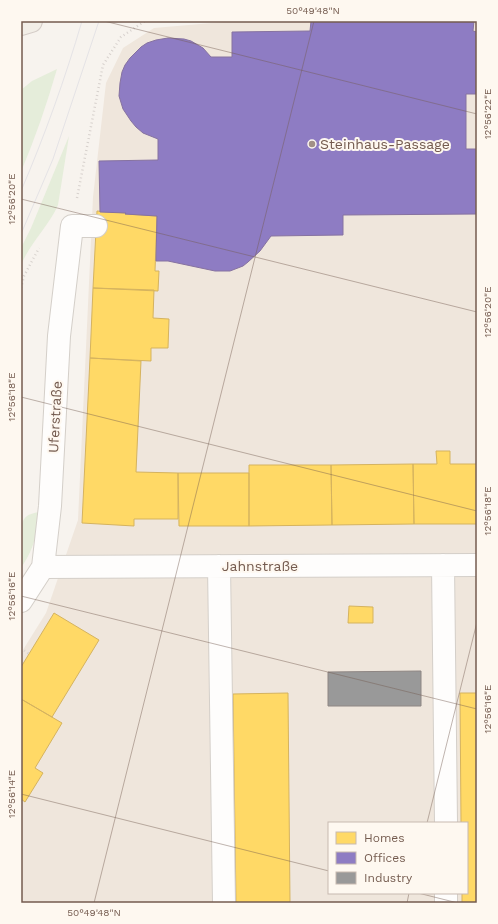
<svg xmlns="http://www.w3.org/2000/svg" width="498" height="924" font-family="'Work Sans',sans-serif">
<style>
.residential{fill:#efe6dc;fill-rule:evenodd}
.green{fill:#e5edda}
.homes{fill:#ffd966;stroke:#d5b35f}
.offices{fill:#8e7cc3;stroke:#8672a0}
.industry{fill:#999;stroke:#8e8683}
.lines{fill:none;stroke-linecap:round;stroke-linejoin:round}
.minor-casing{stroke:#d4cfc9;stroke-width:24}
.major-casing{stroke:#d5cdc8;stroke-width:24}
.path{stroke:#d7d1cd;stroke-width:2.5;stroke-dasharray:1 3;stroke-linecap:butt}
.minor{stroke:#fefdfc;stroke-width:22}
.major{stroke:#f2eee7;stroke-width:22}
.tram{stroke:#e5e3e6;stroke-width:1}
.ticks{fill:none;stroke:#745b4f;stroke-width:1;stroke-opacity:0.45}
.poi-dot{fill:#a29087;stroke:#fef8f0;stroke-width:1.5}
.labels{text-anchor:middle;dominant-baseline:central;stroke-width:4;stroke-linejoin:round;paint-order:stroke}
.poi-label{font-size:14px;fill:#745b4f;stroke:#fef8f0;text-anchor:start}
.street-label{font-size:14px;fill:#745b4f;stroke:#fef8f0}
.neatline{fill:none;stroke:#745b4f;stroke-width:1.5}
.ticks-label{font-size:10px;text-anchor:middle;fill:#745b4f}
</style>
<rect width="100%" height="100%" fill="#f7f3ee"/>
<path class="residential" d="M 235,21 L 477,21 L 477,903 L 21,903 L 21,653 L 46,613 L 78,520 L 93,197 L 106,83 L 123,48 L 154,28 ZM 329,823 L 467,823 L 467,893 L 329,893 Z"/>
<path class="green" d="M 57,69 C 47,104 35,138 21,172 L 21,90 L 32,81 Z
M 69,136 L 58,205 C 49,226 30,243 21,265 L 21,248 L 31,228 Z
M 39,512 C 37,535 34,549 21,568 L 21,528 C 23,516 28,514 39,512 Z"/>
<path class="homes" d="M 97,211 L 126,213 L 125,214 L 157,216 L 155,271 L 159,271 L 158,291 L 93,288 Z
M 93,288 L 154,290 L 153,318 L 169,319 L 168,348 L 151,348 L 151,361 L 90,358 Z
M 90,358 L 141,361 L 136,472 L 178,473 L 178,519 L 134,519 L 134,526 L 82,523 Z
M 436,451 L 450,451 L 450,464 L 477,464 L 477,524 L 414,524 L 413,464 L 437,464 Z
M 413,464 L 414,524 L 332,525 L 331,465 Z
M 249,465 L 331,465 L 332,525 L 249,526 Z
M 178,473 L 249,473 L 249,526 L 179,526 Z
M 349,606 L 373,607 L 373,623 L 348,623 Z
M 54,613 L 99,640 L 52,717 L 21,699 L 21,667 Z
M 288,693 L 290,903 L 236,903 L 233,694 Z
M 460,693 L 477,693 L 477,903 L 462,903 L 462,893 L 467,893 L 467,823 L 461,823 Z
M 21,699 L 62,723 L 35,768 L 43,773 L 25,802 L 21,799 Z"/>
<path class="offices" d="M 311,21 L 474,21 L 473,31 L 477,32 L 476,94 L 466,94 L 466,149 L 477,149 L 477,214 L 343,215 L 343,235 L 271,236 L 260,251 L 248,262 L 243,266 L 230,271 L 215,271 L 168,261 L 156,261 L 157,216 L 125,214 L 126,213 L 100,212 L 99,161 L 158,160 L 158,139 L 143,133 L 136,127 L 131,121 L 123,109 L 119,96 L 120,83 L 122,72 L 125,65 L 130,58 L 141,47 L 147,43 L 156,40 L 168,38 L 184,39 L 191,41 L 203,48 L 211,57 L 232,57 L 232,32 L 310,31 Z"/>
<path class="industry" d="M 421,671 L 421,706 L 328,706 L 328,672 Z"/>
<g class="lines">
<g class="minor-casing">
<path id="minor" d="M 443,565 L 446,823
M 219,566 L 224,903
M 43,567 L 477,565
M 21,601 L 43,567 L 50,506 L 59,336 L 72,226 L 96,226
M 446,893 L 446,903"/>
</g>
<g class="major-casing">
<path id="major" d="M 21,24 L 31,21"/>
</g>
<path class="path" d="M 77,198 L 103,65 L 121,37 L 145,21
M 21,288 L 24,276 L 39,248
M 21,648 L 29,654"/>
<use href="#minor" class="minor"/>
<use href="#major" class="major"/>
<path class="tram" d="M 21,191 C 45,135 65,79 82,21
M 21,234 L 53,159 L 99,21"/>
</g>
<path class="ticks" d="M 104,21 L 477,114M 21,199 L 477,312M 21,397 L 477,511M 21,596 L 477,709M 21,794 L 329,871M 427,823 L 477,622M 418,893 L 458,903M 94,903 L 314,21M 407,903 L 409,893"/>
<circle class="poi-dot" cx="312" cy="144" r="4"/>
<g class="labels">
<g class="poi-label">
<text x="320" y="144">Steinhaus-Passage</text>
</g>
<g class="street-label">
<text transform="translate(55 417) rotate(-87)">Uferstraße</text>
<text x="260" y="566">Jahnstraße</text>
</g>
</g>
<rect width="498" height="924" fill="none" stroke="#fef8f0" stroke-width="44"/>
<rect x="328" y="822" width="140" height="72" fill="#fef8f0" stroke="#c7b9b0"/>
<rect x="336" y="832" width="20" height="12" fill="#ffd966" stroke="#c7b9b0"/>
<text x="364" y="842" font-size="12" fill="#745b4f">Homes</text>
<rect x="336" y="852" width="20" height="12" fill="#8e7cc3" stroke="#c7b9b0"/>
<text x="364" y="862" font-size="12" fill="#745b4f">Offices</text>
<rect x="336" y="872" width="20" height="12" fill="#999999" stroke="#c7b9b0"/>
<text x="364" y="882" font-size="12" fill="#745b4f">Industry</text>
<rect x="22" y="22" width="454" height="880" class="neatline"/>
<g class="ticks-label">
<text x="313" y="14">50°49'48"N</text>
<text transform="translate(487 114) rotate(-90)" y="4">12°56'22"E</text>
<text transform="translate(11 199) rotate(-90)" y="4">12°56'20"E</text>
<text transform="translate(487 312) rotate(-90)" y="4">12°56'20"E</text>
<text transform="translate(11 397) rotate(-90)" y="4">12°56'18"E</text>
<text transform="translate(487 511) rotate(-90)" y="4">12°56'18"E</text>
<text transform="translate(11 596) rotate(-90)" y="4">12°56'16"E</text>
<text transform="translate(487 709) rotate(-90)" y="4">12°56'16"E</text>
<text transform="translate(11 794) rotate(-90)" y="4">12°56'14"E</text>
<text x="94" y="916">50°49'48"N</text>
</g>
</svg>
